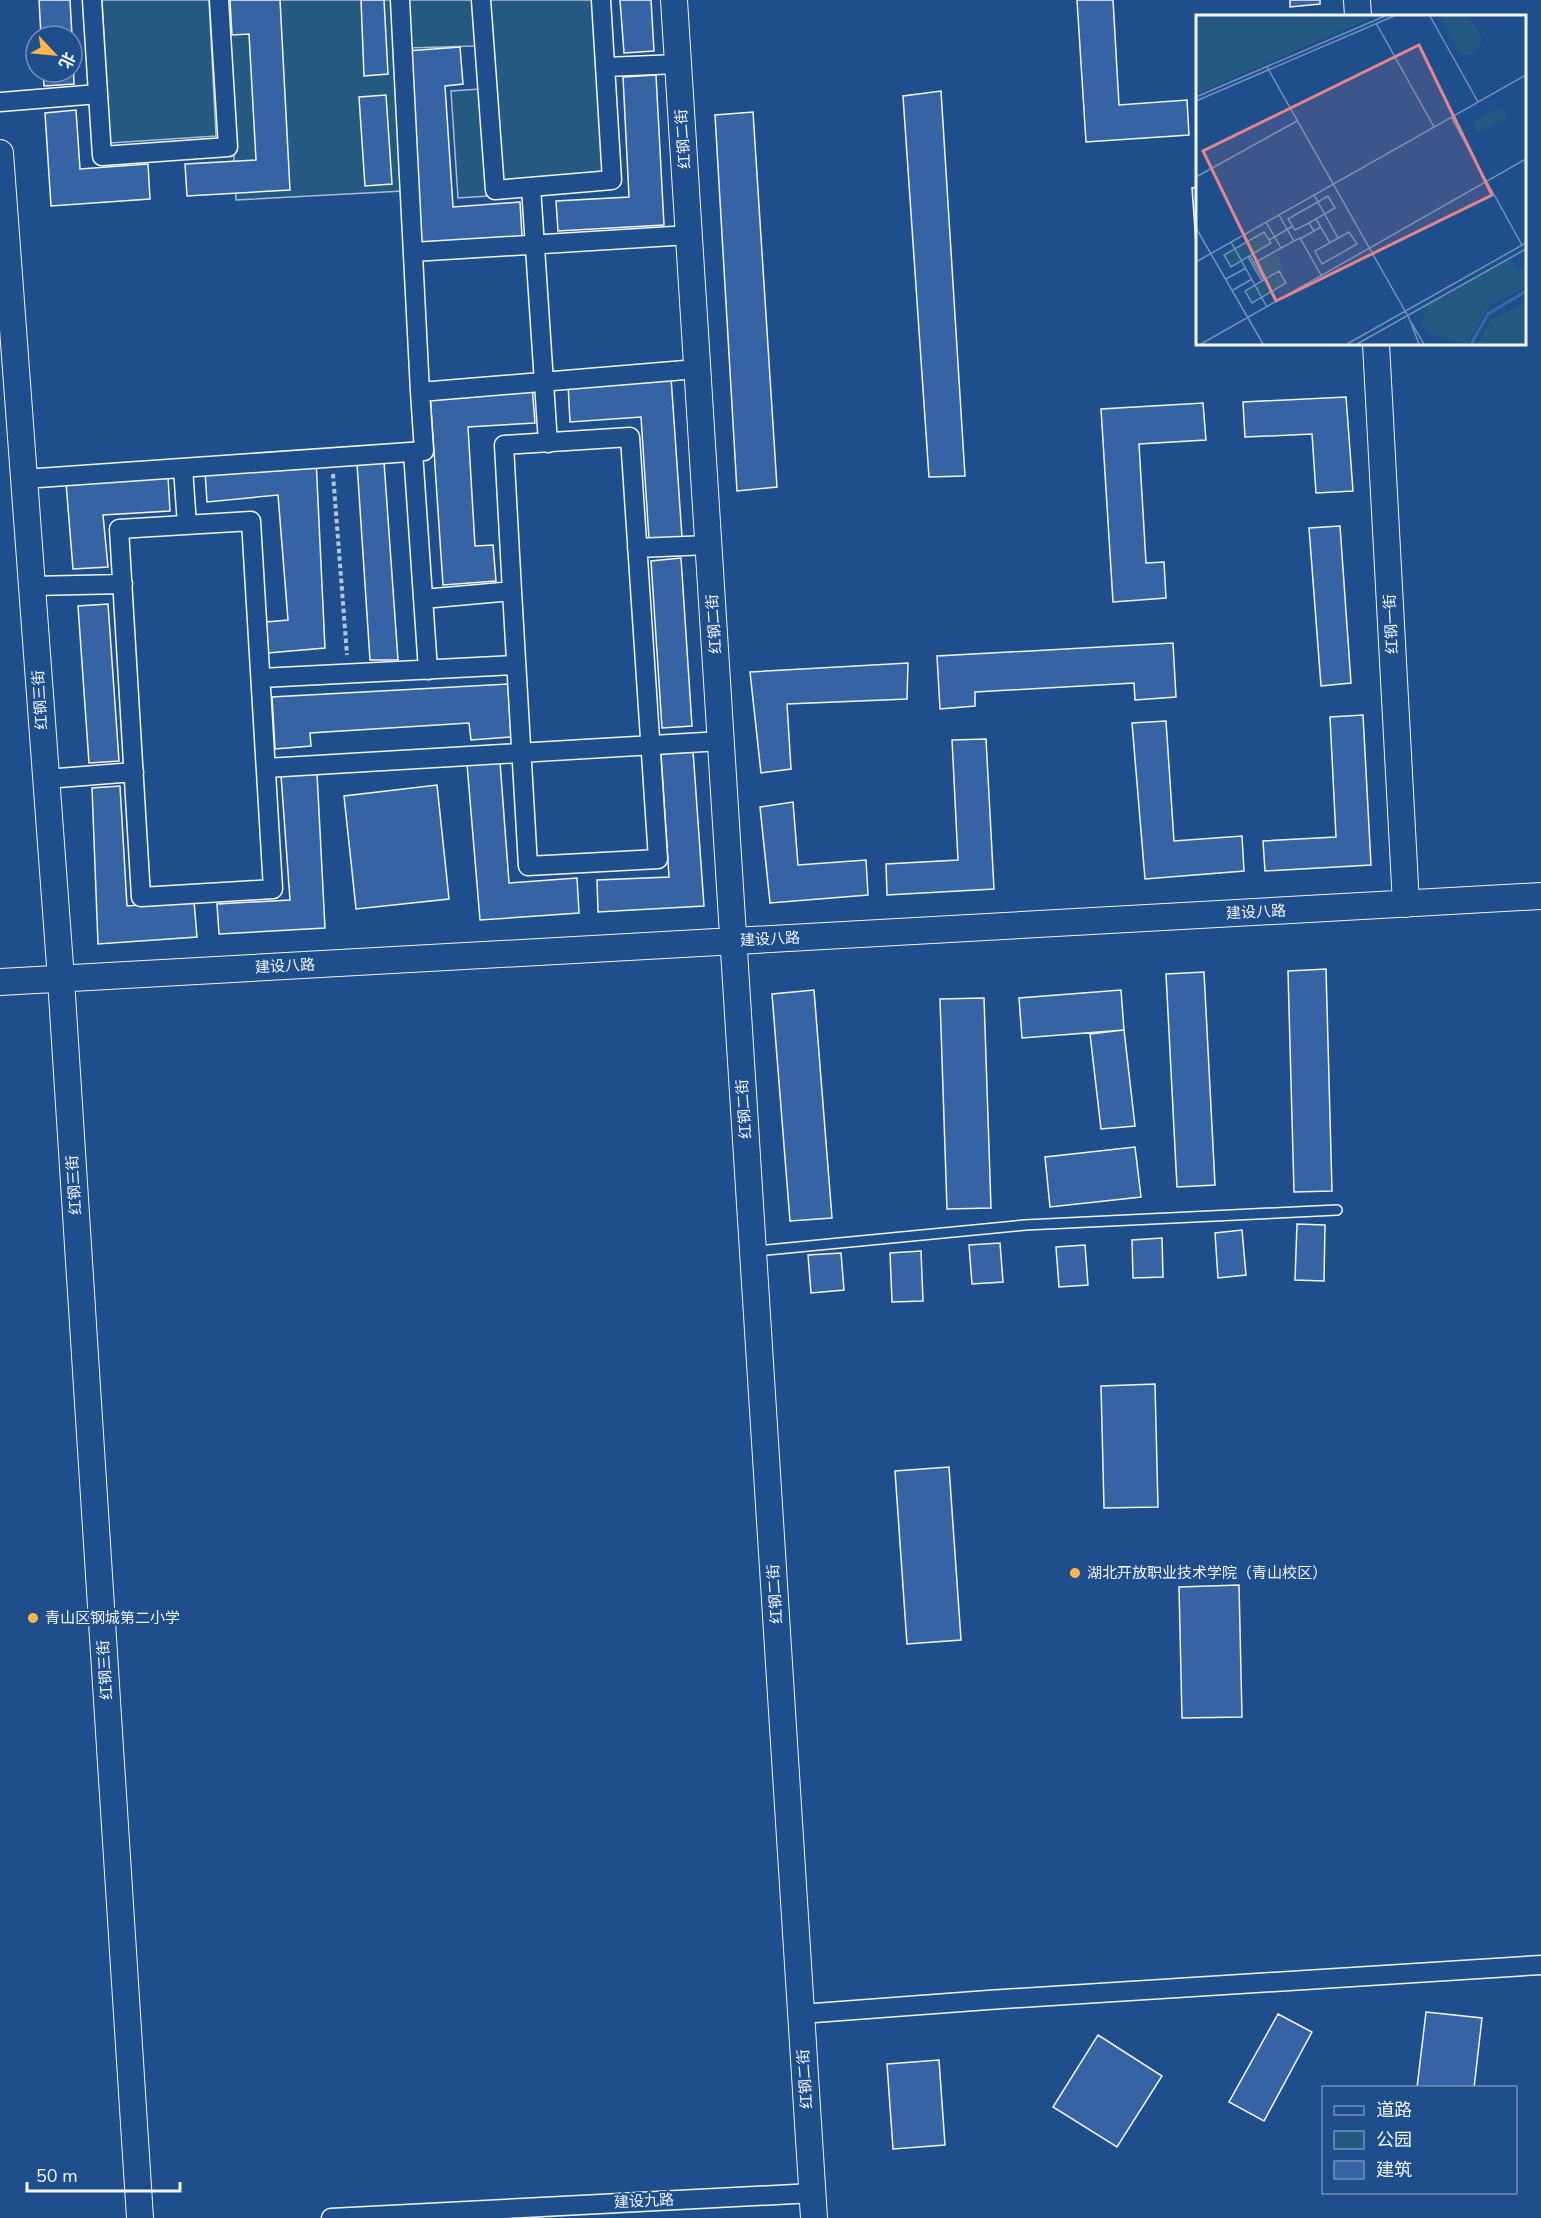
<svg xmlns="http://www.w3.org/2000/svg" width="1541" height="2218" font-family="'Nunito Sans','Noto Sans SC',sans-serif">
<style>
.green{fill:#245a82;stroke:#a8bbd7;stroke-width:1.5}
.building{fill:#3563a3;stroke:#f2f6ff;stroke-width:1.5}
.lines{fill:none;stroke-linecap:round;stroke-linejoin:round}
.lane-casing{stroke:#f2f6ff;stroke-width:12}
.street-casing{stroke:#f2f6ff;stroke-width:21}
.secondary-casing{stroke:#f2f6ff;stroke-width:28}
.path{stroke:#b3c4dc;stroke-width:4;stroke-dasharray:4.5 3;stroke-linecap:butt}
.lane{stroke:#1f4e8c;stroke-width:9}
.street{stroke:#1f4e8c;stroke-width:18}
.secondary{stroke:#1f4e8c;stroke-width:26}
.poi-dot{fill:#ffb74d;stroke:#1f4e8c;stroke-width:2}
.labels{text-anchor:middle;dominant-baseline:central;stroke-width:4.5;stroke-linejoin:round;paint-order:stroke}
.street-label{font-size:15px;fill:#f2f6ff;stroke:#1f4e8c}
.poi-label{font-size:15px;fill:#f2f6ff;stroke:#1f4e8c;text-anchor:start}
.inset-river{fill:none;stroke:#3b69a3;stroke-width:3}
.inset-road{fill:none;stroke:#7391ba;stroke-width:1.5}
.view{fill:#e38589;fill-opacity:0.15;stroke:#e38589;stroke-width:3}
.inset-edge{fill:none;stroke:#f2f6ff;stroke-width:3}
</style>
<rect width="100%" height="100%" fill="#1f4e8c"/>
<path class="green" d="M 102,0 L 209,0 L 216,136 L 110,143 Z
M 226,0 L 394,0 L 403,191 L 236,200 Z
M 406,0 L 473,0 L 475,46 L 408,48 Z
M 488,0 L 595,0 L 605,175 L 500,181 Z
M 480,89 L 488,196 L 458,198 L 451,91 Z"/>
<path class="building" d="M 39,0 L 70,0 L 72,36 L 41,36 Z
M 230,0 L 280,0 L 290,190 L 187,196 L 185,164 L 256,160 L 249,34 L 232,35 Z
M 361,0 L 384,0 L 388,74 L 364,76 Z
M 620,0 L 651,0 L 654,51 L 624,53 Z
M 1077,0 L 1113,0 L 1119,105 L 1187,100 L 1189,135 L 1086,142 Z
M 1290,0 L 1320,0 L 1320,4 L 1290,7 Z
M 72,37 L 74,84 L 44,86 L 43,72 L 72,72 Z
M 460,47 L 463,84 L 445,86 L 453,207 L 520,202 L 522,237 L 420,244 L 407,51 Z
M 656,75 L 664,225 L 558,231 L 556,201 L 629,197 L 623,77 Z
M 941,91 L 965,476 L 929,477 L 903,96 Z
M 386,95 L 392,184 L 365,186 L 359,97 Z
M 76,110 L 80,169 L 148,164 L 150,199 L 51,206 L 45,113 Z
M 753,112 L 777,487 L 737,491 L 715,115 Z
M 1198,187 L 1198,271 L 1192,188 Z
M 671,377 L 682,537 L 649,539 L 641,417 L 570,422 L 568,384 Z
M 532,386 L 535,423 L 468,427 L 475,546 L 493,545 L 496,581 L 443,585 L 430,392 Z
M 1346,397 L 1353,491 L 1316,493 L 1312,434 L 1245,437 L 1243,402 Z
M 1203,403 L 1206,440 L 1139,444 L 1146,563 L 1164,562 L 1166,598 L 1113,602 L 1101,409 Z
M 316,459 L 325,648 L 268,653 L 266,622 L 288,620 L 278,495 L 207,502 L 205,471 Z
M 384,462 L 398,660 L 370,660 L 357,463 Z
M 168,477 L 170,511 L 103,515 L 108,567 L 73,569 L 66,483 Z
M 1340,526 L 1351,683 L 1321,686 L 1309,528 Z
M 681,558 L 692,726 L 662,728 L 651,561 Z
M 108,604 L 119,761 L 89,763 L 78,606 Z
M 1173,643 L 1176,697 L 1135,700 L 1134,683 L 975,692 L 975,706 L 940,709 L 937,656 Z
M 908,663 L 907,699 L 787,704 L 791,769 L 761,773 L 750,672 Z
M 508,684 L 511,737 L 471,740 L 469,723 L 310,733 L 311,746 L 275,749 L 272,697 Z
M 1363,715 L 1371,865 L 1265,871 L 1263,841 L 1336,837 L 1330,717 Z
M 1166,721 L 1174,841 L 1242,836 L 1244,871 L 1145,879 L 1132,723 Z
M 986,739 L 994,889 L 887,895 L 886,864 L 958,860 L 952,740 Z
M 693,751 L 704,906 L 598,912 L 597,880 L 669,877 L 661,754 Z
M 500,762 L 509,883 L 577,878 L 579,913 L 480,920 L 467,764 Z
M 317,773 L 325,928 L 219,934 L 217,904 L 290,900 L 281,775 Z
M 437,785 L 449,899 L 356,909 L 344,796 Z
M 120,786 L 127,906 L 194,901 L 197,937 L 98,944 L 92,788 Z
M 793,802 L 798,865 L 866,860 L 868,895 L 770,903 L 760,807 Z
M 1326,969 L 1332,1191 L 1294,1192 L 1288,971 Z
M 1204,972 L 1215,1185 L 1177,1187 L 1166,974 Z
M 814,990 L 832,1218 L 790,1221 L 772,994 Z
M 1121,990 L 1124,1030 L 1022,1038 L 1019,998 Z
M 984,998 L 991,1208 L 947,1209 L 940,999 Z
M 1124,1030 L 1135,1126 L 1101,1129 L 1090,1034 Z
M 1135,1147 L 1141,1197 L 1050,1207 L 1045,1157 Z
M 1297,1224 L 1325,1225 L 1324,1281 L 1295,1280 Z
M 1242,1230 L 1246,1275 L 1218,1278 L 1215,1233 Z
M 1162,1238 L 1163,1277 L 1133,1278 L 1132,1240 Z
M 1000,1243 L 1003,1282 L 972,1284 L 969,1245 Z
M 1085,1245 L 1088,1285 L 1059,1287 L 1056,1247 Z
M 921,1251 L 923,1301 L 892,1302 L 890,1253 Z
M 841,1253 L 844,1290 L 811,1293 L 808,1255 Z
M 1155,1384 L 1158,1507 L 1104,1508 L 1101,1386 Z
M 949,1467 L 961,1640 L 907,1644 L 895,1471 Z
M 1239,1585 L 1242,1717 L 1182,1718 L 1179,1587 Z
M 1426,2012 L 1482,2018 L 1474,2088 L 1417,2088 Z
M 1278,2014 L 1312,2032 L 1264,2121 L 1229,2102 Z
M 1098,2035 L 1162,2076 L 1117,2147 L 1053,2107 Z
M 939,2060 L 945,2145 L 893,2149 L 887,2064 Z"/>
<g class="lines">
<g class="lane-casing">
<path id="lane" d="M 756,1251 L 1025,1225 L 1337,1210"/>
</g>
<g class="street-casing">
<path id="street" d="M 92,0 L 102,156 L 228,147 L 219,0
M 400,0 L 420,392
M 481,0 L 495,190 L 612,180 L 601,0
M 605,67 L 678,64
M 0,102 L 98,94
M 531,187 L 548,443
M 413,252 L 689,235
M 413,452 L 428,670
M 183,468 L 187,525
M 24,479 L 424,451 L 420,392 L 697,369
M 251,521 L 273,889 L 141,897 L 119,529 Z
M 637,548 L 709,545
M 32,586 L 123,584
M 423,599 L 512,591 L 504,445 L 630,437 L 658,859 L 528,866 L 512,591
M 261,678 L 516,665
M 266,768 L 721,741
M 46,779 L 134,772
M 801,2014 L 988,2000 L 1541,1965
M 331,2218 L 813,2193"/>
</g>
<g class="secondary-casing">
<path id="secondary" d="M 674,0 L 814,2218
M 1357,0 L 1358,16
M 0,153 L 61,979 L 140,2218
M 1376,344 L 1406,904
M 0,982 L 1541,896"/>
</g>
<path class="path" d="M 333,474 L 347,655"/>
<use href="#lane" class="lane"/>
<use href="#street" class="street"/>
<use href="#secondary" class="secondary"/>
</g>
<g class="poi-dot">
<circle cx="1075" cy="1573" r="6"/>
<circle cx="33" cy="1618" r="6"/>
</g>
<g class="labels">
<g class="street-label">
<text transform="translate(683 139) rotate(-94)">红钢二街</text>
<text transform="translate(714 624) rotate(-94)">红钢二街</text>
<text transform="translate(1391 624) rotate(-93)">红钢一街</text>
<text transform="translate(40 700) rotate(-94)">红钢三街</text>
<text transform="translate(1256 912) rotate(-3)">建设八路</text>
<text transform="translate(770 939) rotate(-3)">建设八路</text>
<text transform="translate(285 966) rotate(-3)">建设八路</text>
<text transform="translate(744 1109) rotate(-94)">红钢二街</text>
<text transform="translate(74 1185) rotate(-94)">红钢三街</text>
<text transform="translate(775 1594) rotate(-94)">红钢二街</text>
<text transform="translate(105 1670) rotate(-94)">红钢三街</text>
<text transform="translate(805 2079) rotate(-94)">红钢二街</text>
<text transform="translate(644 2201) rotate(-3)">建设九路</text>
</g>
<g class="poi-label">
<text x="1087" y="1573">湖北开放职业技术学院（青山校区）</text>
<text x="45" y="1618">青山区钢城第二小学</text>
</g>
</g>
<g transform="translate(1196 15)">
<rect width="330" height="330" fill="#1f4e8c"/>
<path d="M 0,1 L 178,1 L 0,79 ZM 243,1 L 272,1 L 286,23 L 283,34 L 271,40 L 263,37 ZM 302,93 L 309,96 L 309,104 L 280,118 L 278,106 ZM 68,218 L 74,228 L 35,251 L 29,240 ZM 79,237 L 88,253 L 68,264 L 59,248 ZM 314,242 L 321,255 L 330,251 L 330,272 L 294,290 L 271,329 L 231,318 L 226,310 L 229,291 ZM 83,258 L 89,268 L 56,286 L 51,276 ZM 330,287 L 330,329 L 281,329 L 295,305 Z" fill="#245a82"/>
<path class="inset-river" d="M 275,329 L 292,299 L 330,276"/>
<path class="inset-road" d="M 234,1 L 282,87M 180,8 L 238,112M 71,52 L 213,303 L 223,329M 0,82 L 189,1M 0,86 L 198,1M 255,102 L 326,230M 0,162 L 101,106M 118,180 L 142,223M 83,200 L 98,226 L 104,223 L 125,260M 120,204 L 134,228M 70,207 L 85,233M 113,208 L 139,193 L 132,181 L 92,204 L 99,215 L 113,208 L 118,216M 0,213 L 67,329M 68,217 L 75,228 L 35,252 L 28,240 ZM 153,217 L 161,229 L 126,249 L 119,236 ZM 104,224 L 125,212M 73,225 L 97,211M 35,227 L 71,292M 54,241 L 68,265M 52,242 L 66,266M 0,247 L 330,60M 58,248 L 98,226M 83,256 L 90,268 L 56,288 L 49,276 ZM 30,264 L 50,253M 37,275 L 56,264M 213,304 L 228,329M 5,329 L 330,144M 151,329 L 330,228M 161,329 L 330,234"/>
<path class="view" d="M 223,30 L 296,180 L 80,286 L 7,136 Z"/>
<rect width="330" height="330" class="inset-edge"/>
</g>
<rect x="1322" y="2086" width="195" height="108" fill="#1f4e8c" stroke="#7391ba" stroke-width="1.5"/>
<rect x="1334" y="2106" width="30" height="9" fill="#1f4e8c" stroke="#7391ba" stroke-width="1.5"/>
<text x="1376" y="2116" font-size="18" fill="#f2f6ff">道路</text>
<rect x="1334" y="2131" width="30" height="18" fill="#245a82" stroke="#7391ba" stroke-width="1.5"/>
<text x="1376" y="2146" font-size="18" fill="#f2f6ff">公园</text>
<rect x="1334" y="2161" width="30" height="18" fill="#3563a3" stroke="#7391ba" stroke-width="1.5"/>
<text x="1376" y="2176" font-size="18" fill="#f2f6ff">建筑</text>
<g transform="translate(54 54) rotate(116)"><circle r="28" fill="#1f4e8c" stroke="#7391ba" stroke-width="1.5"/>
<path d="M0-4.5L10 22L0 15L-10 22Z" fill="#ffb74d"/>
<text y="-9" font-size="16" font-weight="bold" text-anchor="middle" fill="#f2f6ff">北</text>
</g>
<path d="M27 2182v9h153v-9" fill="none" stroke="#f2f6ff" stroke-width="3"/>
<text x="36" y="2182" font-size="18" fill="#f2f6ff" stroke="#1f4e8c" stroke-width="4.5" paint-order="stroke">50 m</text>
</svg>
